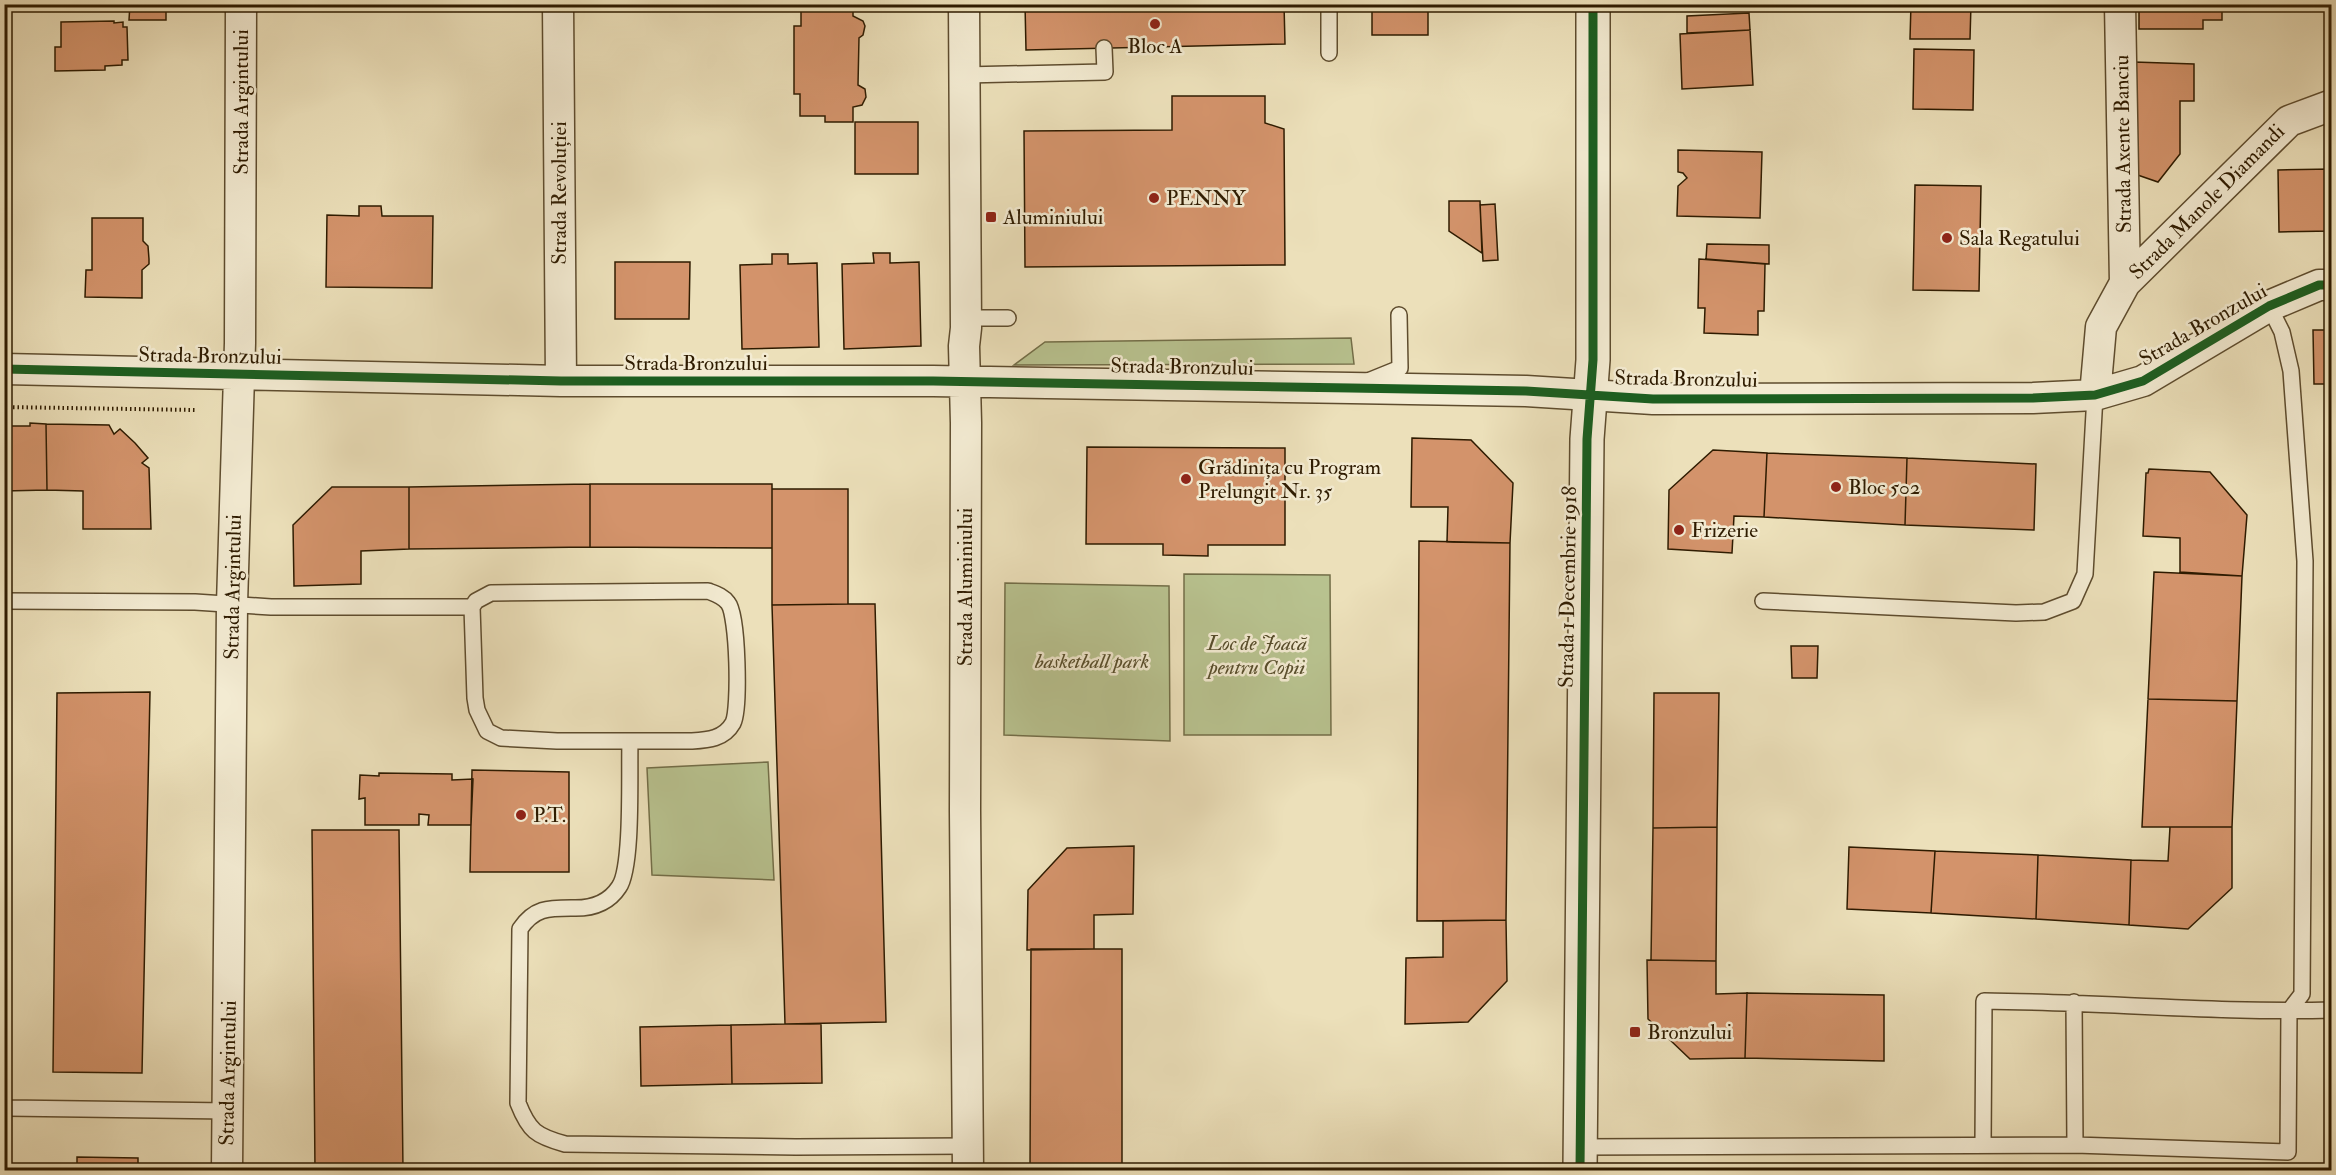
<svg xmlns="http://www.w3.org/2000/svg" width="2336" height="1175" font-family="'IM FELL Double Pica',serif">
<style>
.green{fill:#b8c28f;stroke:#736e48;stroke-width:1.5}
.building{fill:#d3936b;stroke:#2e1b00;stroke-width:1.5}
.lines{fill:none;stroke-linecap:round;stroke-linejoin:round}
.service-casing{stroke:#5e4c2e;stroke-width:18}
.minor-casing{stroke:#5e4c2e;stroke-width:33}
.tertiary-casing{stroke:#5e4c2e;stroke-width:36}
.path{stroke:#2e1b00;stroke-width:4;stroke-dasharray:1.5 3;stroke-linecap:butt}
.service{stroke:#f3ebd2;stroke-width:15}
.minor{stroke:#f3ebd2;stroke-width:30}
.tertiary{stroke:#f3ebd2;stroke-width:33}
.cycleway-casing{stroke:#f3ebd2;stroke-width:13}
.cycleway{stroke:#1b5e20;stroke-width:9}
.poi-dot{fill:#8f2418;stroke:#f3ebd2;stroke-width:2}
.labels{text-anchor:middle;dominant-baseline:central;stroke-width:5;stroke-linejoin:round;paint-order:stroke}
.poi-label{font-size:21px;fill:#2e1b00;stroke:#f3ebd2;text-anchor:start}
.street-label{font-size:21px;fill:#2e1b00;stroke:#f3ebd2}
.park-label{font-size:21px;font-style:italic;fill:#574d2b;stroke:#f3ebd2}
</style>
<rect width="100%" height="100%" fill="#ece0ba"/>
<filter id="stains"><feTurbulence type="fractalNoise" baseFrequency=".00333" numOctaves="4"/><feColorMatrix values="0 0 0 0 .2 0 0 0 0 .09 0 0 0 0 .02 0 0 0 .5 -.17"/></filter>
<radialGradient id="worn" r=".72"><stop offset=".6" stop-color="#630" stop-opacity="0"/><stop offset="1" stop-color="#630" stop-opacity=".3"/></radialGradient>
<path class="green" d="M 1351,338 L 1354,364 L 1014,365 L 1045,342 Z
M 1184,574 L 1330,575 L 1331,735 L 1184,735 Z
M 1005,583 L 1169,586 L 1170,741 L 1004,735 Z
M 768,762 L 774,880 L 652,875 L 647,768 Z"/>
<path class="building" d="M 4,4 L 14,4 L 14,9 L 4,9 Z
M 130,4 L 166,4 L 166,20 L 129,20 Z
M 826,4 L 853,4 L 853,16 L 863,21 L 865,26 L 863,35 L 859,38 L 858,85 L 865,89 L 866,97 L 862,105 L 853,107 L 853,122 L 825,122 L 825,116 L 800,116 L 800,94 L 794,94 L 794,26 L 801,26 L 801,6 L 826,6 Z
M 1025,4 L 1284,4 L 1285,44 L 1026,50 Z
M 1372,4 L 1428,4 L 1428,35 L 1372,35 Z
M 1911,4 L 1971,4 L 1970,39 L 1910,39 Z
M 2139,4 L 2222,4 L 2222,20 L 2203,20 L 2203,29 L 2139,29 Z
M 1749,13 L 1750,30 L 1687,33 L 1687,16 Z
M 114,21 L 114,23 L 123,22 L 123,27 L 127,27 L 128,60 L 122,60 L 122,65 L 105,66 L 105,70 L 55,71 L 55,47 L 61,47 L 61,22 Z
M 1750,30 L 1753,85 L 1682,89 L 1680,34 Z
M 1914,49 L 1974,50 L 1973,110 L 1913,109 Z
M 2134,62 L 2194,64 L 2194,101 L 2180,101 L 2180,154 L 2158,182 L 2126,171 Z
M 1172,96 L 1265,96 L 1265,123 L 1284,129 L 1285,265 L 1025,267 L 1024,131 L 1172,130 Z
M 855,122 L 918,122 L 918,174 L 855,174 Z
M 1678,150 L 1762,152 L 1760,218 L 1677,216 L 1678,186 L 1687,178 L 1683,173 L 1678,172 Z
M 2332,169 L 2332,231 L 2279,232 L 2278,170 Z
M 1915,185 L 1981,186 L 1979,291 L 1913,290 Z
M 1449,201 L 1480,201 L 1482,253 L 1449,231 Z
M 1495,204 L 1498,260 L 1483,261 L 1480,205 Z
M 359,206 L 381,206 L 382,216 L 433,216 L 432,288 L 326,287 L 327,215 L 359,216 Z
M 92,218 L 143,218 L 143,241 L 148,246 L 149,259 L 149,264 L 142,270 L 142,298 L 85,297 L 86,270 L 92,270 Z
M 1707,244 L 1769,245 L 1769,264 L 1706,259 Z
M 873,253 L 890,253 L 890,263 L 919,262 L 921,346 L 844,349 L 842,264 L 874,263 Z
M 772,254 L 788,254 L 788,264 L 817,263 L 819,347 L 742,349 L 740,265 L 772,264 Z
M 1699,259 L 1765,264 L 1764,311 L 1758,311 L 1758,335 L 1704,333 L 1705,308 L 1698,308 Z
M 615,262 L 690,262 L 689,319 L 615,319 Z
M 2313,330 L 2332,330 L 2332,384 L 2314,384 Z
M 30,423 L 46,424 L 47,490 L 4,491 L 4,426 L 30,426 Z
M 46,424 L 109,425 L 114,434 L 120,429 L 135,443 L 148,458 L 142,463 L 149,468 L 151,529 L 83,529 L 83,491 L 47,490 Z
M 1412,438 L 1471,440 L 1513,483 L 1510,543 L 1447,542 L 1448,507 L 1411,507 Z
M 1087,447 L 1285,448 L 1285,545 L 1208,545 L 1208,556 L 1163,555 L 1163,544 L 1086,544 Z
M 1713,450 L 1767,453 L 1764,517 L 1734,516 L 1732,553 L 1668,549 L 1669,490 Z
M 1767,453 L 1907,458 L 1905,525 L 1764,517 Z
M 1907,458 L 2036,464 L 2034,530 L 1905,525 Z
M 2149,469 L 2210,472 L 2247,515 L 2242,576 L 2180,572 L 2180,538 L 2143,536 L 2146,473 L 2148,473 Z
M 590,484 L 590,547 L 409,549 L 409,487 Z
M 590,484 L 772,484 L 772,548 L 590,547 Z
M 332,487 L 409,487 L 409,549 L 361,551 L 361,584 L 294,586 L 293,525 Z
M 772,489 L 848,489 L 848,604 L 772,605 Z
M 1419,541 L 1510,543 L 1506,920 L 1417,921 Z
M 2154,572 L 2242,576 L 2237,701 L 2148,699 Z
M 848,604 L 875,604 L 886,1022 L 785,1024 L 772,605 Z
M 1791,646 L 1818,646 L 1817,678 L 1792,678 Z
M 150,692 L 142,1073 L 53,1072 L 57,693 Z
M 1654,693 L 1719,693 L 1717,827 L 1653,828 Z
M 2148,699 L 2237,701 L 2232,827 L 2142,827 Z
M 472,770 L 569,772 L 569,872 L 470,872 Z
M 379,773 L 452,774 L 452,780 L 473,779 L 471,825 L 428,825 L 429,815 L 419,814 L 419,825 L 365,825 L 365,798 L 359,799 L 360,775 L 379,776 Z
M 1717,827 L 1716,961 L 1651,960 L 1653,828 Z
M 2170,827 L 2232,827 L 2232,888 L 2188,929 L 2129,925 L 2131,860 L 2168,861 Z
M 312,830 L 399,830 L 403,1170 L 315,1170 Z
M 1134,846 L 1133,914 L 1094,915 L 1094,949 L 1027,950 L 1028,890 L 1067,848 Z
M 1849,847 L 1935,851 L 1931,913 L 1847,909 Z
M 1935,851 L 2038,855 L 2036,919 L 1931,913 Z
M 2038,855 L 2131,860 L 2129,925 L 2036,919 Z
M 1506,920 L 1507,981 L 1468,1022 L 1405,1024 L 1406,958 L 1443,957 L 1443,921 Z
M 1031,949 L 1122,949 L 1122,1170 L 1030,1170 Z
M 1647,960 L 1716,961 L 1716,994 L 1747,993 L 1745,1058 L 1690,1059 L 1648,1019 Z
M 1747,993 L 1884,995 L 1884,1061 L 1745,1058 Z
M 785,1024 L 821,1024 L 822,1083 L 732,1084 L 731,1025 Z
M 731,1025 L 732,1084 L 641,1086 L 640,1027 Z
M 77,1157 L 138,1158 L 138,1170 L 77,1170 Z
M 41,1168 L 41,1170 L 4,1170 L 4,1169 Z"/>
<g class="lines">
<g class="service-casing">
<path id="service" d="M 1329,4 L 1329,53
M 965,75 L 1105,72 L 1104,48
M 966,318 L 1008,318
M 1368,381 L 1400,368 L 1399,315
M 708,591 C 716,594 723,596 728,603 C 738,615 740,709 733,723 C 724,739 708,740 692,741 L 557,741 L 501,738 L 487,731 L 477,710 L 475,698 L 472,607 L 476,601 L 491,593 Z
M 4,601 L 195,602 L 271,607 L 472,607
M 1763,601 L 2016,613 L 2044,612 L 2073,601 L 2085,574 L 2095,395
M 630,742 C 629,771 633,867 619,887 C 608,904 591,909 571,908 C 548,908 534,908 520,929 L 518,1103 C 529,1131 536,1136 565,1144 L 796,1147 L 968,1146
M 2074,1002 L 2075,1145
M 4,1106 L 8,1108 L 228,1111
M 1983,1145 L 1984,1001 C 2100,1002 2216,1013 2332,1010
M 1580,1147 L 2075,1145 L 2288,1152 L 2289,1011 L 2302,994 L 2305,561 L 2291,371 L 2282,332 L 2269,306"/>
</g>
<g class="minor-casing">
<path id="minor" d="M 558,4 L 561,381
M 964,4 L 966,328 L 964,346 L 966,423 L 965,811 L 968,1170
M 2120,4 L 2125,283
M 4,369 L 561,381 L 933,381 L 1351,388 L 1526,391 L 1653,399 L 2033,398 L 2095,395 L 2143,381 L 2269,306 L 2319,285 L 2332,285
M 2095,395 L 2101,327 L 2125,283 L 2289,121 L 2332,105
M 227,1170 L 232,604 L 240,343 L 241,4"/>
</g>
<g class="tertiary-casing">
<path id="tertiary" d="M 1580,1170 L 1587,439 L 1593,360 L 1593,4"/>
</g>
<path class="path" d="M 4,407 L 195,410"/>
<use href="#service" class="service"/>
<use href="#minor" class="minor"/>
<use href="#tertiary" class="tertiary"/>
<g class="cycleway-casing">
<path id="cycleway" d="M 4,369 L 561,381 L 933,381 L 1351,388 L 1526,391 L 1653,399 L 2033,398 L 2095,395 L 2143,381 L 2269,306 L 2319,285 L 2332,285
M 1580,1170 L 1587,439 L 1593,360 L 1593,4"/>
</g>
<use href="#cycleway" class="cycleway"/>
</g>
<g class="poi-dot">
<circle cx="1155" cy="24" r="6"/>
<circle cx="1154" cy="198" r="6"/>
<rect x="985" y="211" width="12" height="12" rx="3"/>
<circle cx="1947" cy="238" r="6"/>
<circle cx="1186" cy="479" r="6"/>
<circle cx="1836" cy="487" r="6"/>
<circle cx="1679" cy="530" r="6"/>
<circle cx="521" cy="815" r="6"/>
<rect x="1629" y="1026" width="12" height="12" rx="3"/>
</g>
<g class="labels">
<g class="poi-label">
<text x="1155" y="46" text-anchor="middle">Bloc A</text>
<text x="1166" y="198">PENNY</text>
<text x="1003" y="217">Aluminiului</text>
<text x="1959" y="238">Sala Regatului</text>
<text x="1198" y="467">Grădinița cu Program<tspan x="1198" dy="24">Prelungit Nr. 35</tspan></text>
<text x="1848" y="487">Bloc 502</text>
<text x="1691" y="530">Frizerie</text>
<text x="533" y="815">P.T.</text>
<text x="1647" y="1032">Bronzului</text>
</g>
<g class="street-label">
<text transform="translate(241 102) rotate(-90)">Strada Argintului</text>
<text transform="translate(2123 144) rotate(-91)">Strada Axente Banciu</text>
<text transform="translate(559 193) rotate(-90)">Strada Revoluției</text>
<text transform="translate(2207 202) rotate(-45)">Strada Manole Diamandi</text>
<text transform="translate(2203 325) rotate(-30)">Strada Bronzului</text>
<text transform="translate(210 356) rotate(1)">Strada Bronzului</text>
<text x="696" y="363">Strada Bronzului</text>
<text transform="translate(1182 367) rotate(1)">Strada Bronzului</text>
<text transform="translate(1686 379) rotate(1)">Strada Bronzului</text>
<text transform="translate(233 587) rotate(-89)">Strada Argintului</text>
<text transform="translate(965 587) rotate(-90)">Strada Aluminiului</text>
<text transform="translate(1568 587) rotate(-89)">Strada 1 Decembrie 1918</text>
<text transform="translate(228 1073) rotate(-89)">Strada Argintului</text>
</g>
<g class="park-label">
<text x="1257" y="643">Loc de Joacă<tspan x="1257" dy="24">pentru Copii</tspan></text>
<text x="1092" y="661">basketball park</text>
</g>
</g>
<rect width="2336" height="1175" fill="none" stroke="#ece0ba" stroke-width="24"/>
<rect x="6" y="6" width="2324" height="1163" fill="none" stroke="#2e1b00" stroke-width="3"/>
<rect x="12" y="12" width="2312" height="1151" fill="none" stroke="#2e1b00" stroke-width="1.5"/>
<rect width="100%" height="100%" filter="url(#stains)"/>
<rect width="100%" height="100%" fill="url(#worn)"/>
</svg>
